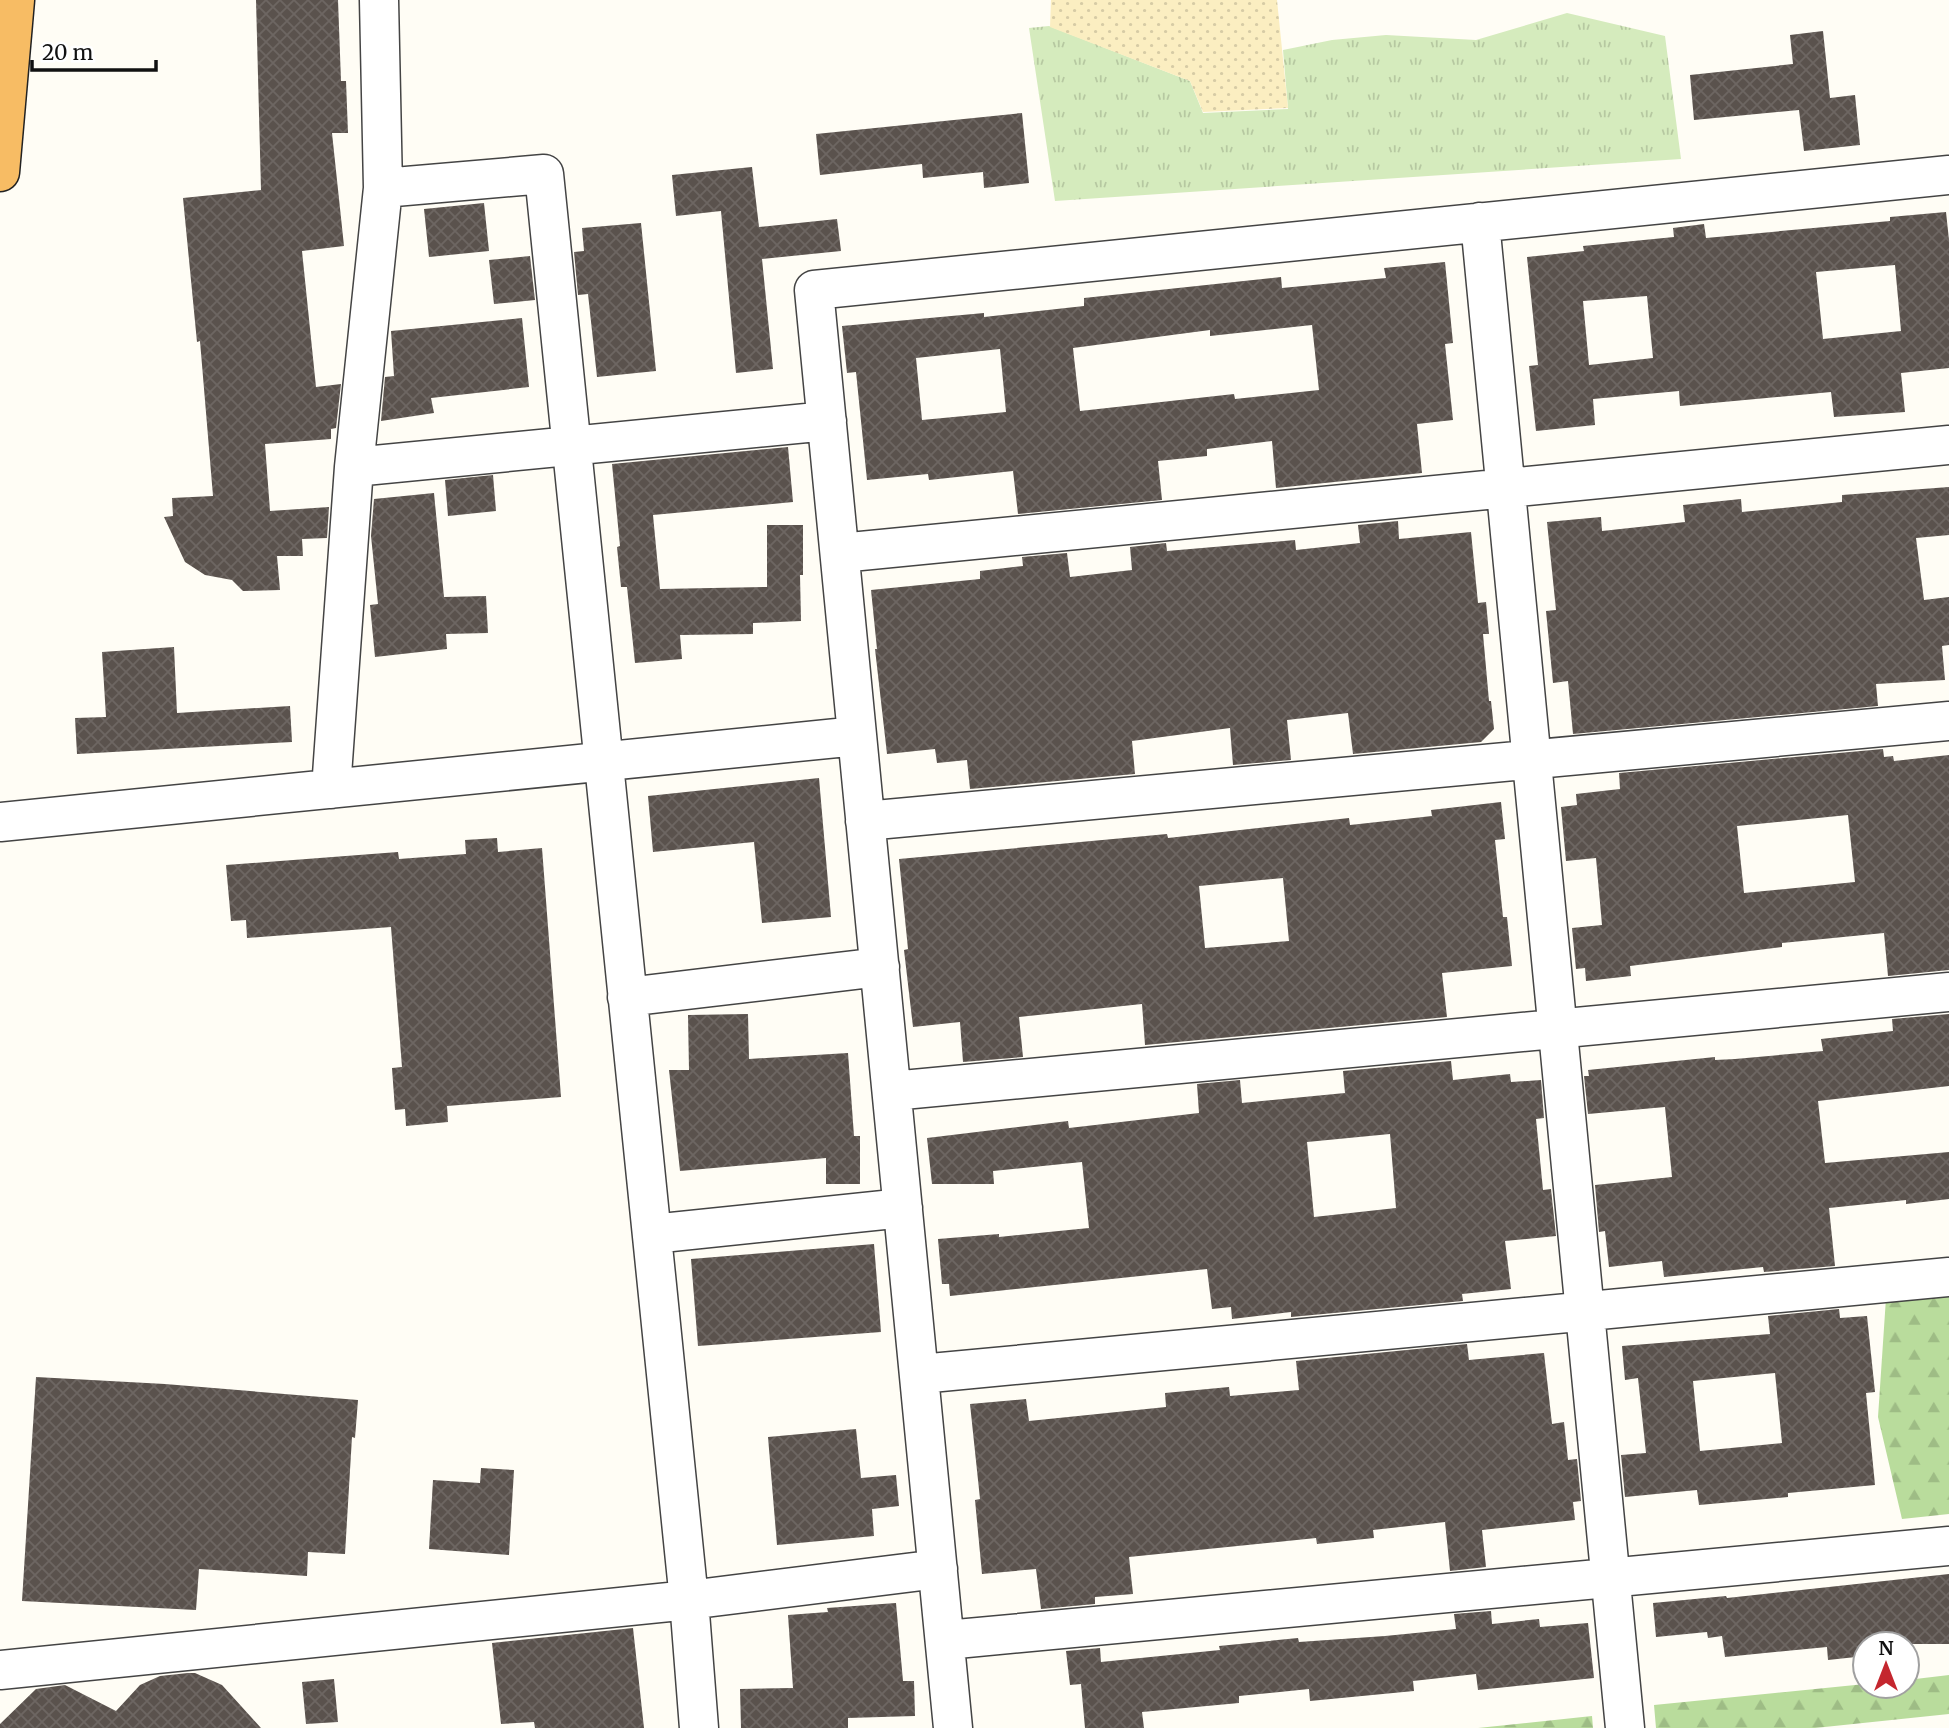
<svg xmlns="http://www.w3.org/2000/svg" width="1949" height="1728" font-family="Merriweather,serif">
<style>
.grass{fill:url(#grass-tufts)}
.forest{fill:url(#forest-firs)}
.sand{fill:url(#sand-dots)}
.building{fill:url(#building-cross-hatch);fill-rule:evenodd}
.lines{fill:none;stroke-linecap:round;stroke-linejoin:round}
.minor-casing{stroke:#444;stroke-width:41}
.trunk-casing{stroke:#222;stroke-width:41}
.minor{stroke:#fff;stroke-width:38}
.trunk{stroke:#f7bc64;stroke-width:38}
</style>
<defs>
<pattern id="grass-tufts" width="24" height="20" patternUnits="userSpaceOnUse" patternTransform="scale(1.75)"><rect width="24" height="20" fill="#d5ebbd"/><path d="M3 7l-1-3M5 7V3M7 7l1-3M15 17l-1-3M17 17v-4M19 17l1-3" fill="none" stroke="#b6c8a1"/></pattern>
<pattern id="forest-firs" width="22" height="20" patternUnits="userSpaceOnUse" patternTransform="scale(1.75)"><rect width="22" height="20" fill="#b9dc9c"/><path d="M5 1l3.5 6h-7zM16 11l3.5 6h-7z" fill="#9ebc85"/></pattern>
<pattern id="sand-dots" width="8" height="8" patternUnits="userSpaceOnUse" patternTransform="scale(1.75)"><rect width="8" height="8" fill="#fbeec1"/><path d="M2 2h.1M6 6h.1" fill="none" stroke="#d6cba5" stroke-width="1.8" stroke-linecap="round"/></pattern>
<pattern id="building-cross-hatch" width="8" height="8" patternUnits="userSpaceOnUse" patternTransform="scale(1.75)"><rect width="8" height="8" fill="#5a524d"/><path d="M0 0l8 8M0 8l8-8" fill="none" stroke="#6d6662"/></pattern>
</defs>
<rect width="100%" height="100%" fill="#fffdf5"/>
<path class="grass" d="M 1567,13 L 1665,36 L 1681,159 L 1055,201 L 1029,28 L 1049,26 L 1190,81 L 1203,113 L 1288,109 L 1283,50 L 1332,40 L 1386,35 L 1476,40 Z"/>
<path class="forest" d="M 1949,1291 L 1949,1514 L 1902,1519 L 1878,1417 L 1886,1298 Z
M 1949,1675 L 1949,1714 L 1815,1728 L 1656,1728 L 1654,1705 L 1865,1684 L 1865,1686 L 1907,1686 L 1907,1680 Z
M 1592,1716 L 1593,1728 L 1478,1728 Z"/>
<path class="sand" d="M 1051,0 L 1277,0 L 1288,108 L 1203,112 L 1190,81 L 1050,27 Z"/>
<path class="building" d="M 256,0 L 338,0 L 341,81 L 346,81 L 348,133 L 332,133 L 344,246 L 302,251 L 316,387 L 341,384 L 336,428 L 331,429 L 331,439 L 265,444 L 270,511 L 329,507 L 327,538 L 302,539 L 303,556 L 277,556 L 280,590 L 243,591 L 232,580 L 205,575 L 185,562 L 164,517 L 173,516 L 172,498 L 213,496 L 200,341 L 197,342 L 183,198 L 261,190 Z
M 1823,31 L 1830,98 L 1855,95 L 1860,145 L 1804,151 L 1799,110 L 1694,120 L 1690,75 L 1793,64 L 1790,35 Z
M 1022,113 L 1029,183 L 984,188 L 983,172 L 923,178 L 922,164 L 820,175 L 816,134 Z
M 752,167 L 759,227 L 837,219 L 841,251 L 762,259 L 773,369 L 736,373 L 721,211 L 676,216 L 672,175 Z
M 484,203 L 489,251 L 429,257 L 424,209 Z
M 1946,212 L 1949,240 L 1949,368 L 1901,373 L 1905,412 L 1834,417 L 1831,392 L 1680,406 L 1679,391 L 1593,399 L 1595,425 L 1536,431 L 1529,366 L 1538,365 L 1527,257 L 1584,251 L 1583,246 L 1674,237 L 1673,228 L 1704,224 L 1706,238 L 1890,221 L 1890,217 ZM 1895,265 L 1901,331 L 1823,339 L 1816,272 ZM 1647,296 L 1653,358 L 1589,365 L 1583,301 Z
M 641,223 L 656,371 L 597,377 L 588,294 L 578,295 L 574,252 L 584,251 L 582,228 Z
M 530,256 L 535,300 L 494,304 L 489,260 Z
M 1445,262 L 1453,343 L 1445,344 L 1453,420 L 1417,424 L 1422,473 L 1276,488 L 1272,441 L 1207,449 L 1207,456 L 1158,461 L 1162,500 L 1018,514 L 1013,471 L 929,480 L 928,474 L 867,480 L 856,372 L 847,373 L 842,326 L 984,313 L 984,317 L 1084,306 L 1084,298 L 1281,277 L 1282,288 L 1386,278 L 1384,268 ZM 1312,325 L 1319,390 L 1235,399 L 1234,394 L 1080,411 L 1073,348 L 1210,330 L 1210,336 ZM 1000,349 L 1006,412 L 922,420 L 916,358 Z
M 522,318 L 529,387 L 431,398 L 434,413 L 381,421 L 385,377 L 394,376 L 391,331 Z
M 788,447 L 793,502 L 653,515 L 660,589 L 767,587 L 767,525 L 803,525 L 803,575 L 800,575 L 801,621 L 753,623 L 753,634 L 680,635 L 682,659 L 635,663 L 627,587 L 621,587 L 617,547 L 620,546 L 612,464 Z
M 493,475 L 496,511 L 448,516 L 445,480 Z
M 1949,487 L 1949,535 L 1916,538 L 1924,600 L 1949,597 L 1949,645 L 1942,646 L 1945,680 L 1876,684 L 1878,706 L 1573,734 L 1568,681 L 1553,683 L 1546,611 L 1556,610 L 1547,522 L 1601,517 L 1602,531 L 1685,522 L 1683,505 L 1741,499 L 1742,512 L 1842,502 L 1842,495 Z
M 434,493 L 444,597 L 486,596 L 488,633 L 446,634 L 447,649 L 375,657 L 370,605 L 378,604 L 371,536 L 374,499 Z
M 1398,521 L 1399,539 L 1471,532 L 1478,603 L 1486,602 L 1489,634 L 1483,634 L 1489,701 L 1491,701 L 1494,729 L 1481,742 L 1353,754 L 1348,713 L 1287,720 L 1291,760 L 1233,765 L 1230,728 L 1132,741 L 1135,774 L 970,789 L 967,760 L 937,763 L 935,749 L 887,754 L 875,649 L 877,649 L 871,590 L 980,579 L 980,571 L 1023,566 L 1022,557 L 1067,553 L 1070,577 L 1132,570 L 1130,547 L 1166,543 L 1167,551 L 1295,540 L 1296,550 L 1360,543 L 1358,525 Z
M 174,647 L 177,713 L 290,706 L 292,742 L 77,754 L 75,718 L 106,717 L 102,652 Z
M 1883,749 L 1884,757 L 1893,756 L 1894,761 L 1949,755 L 1949,970 L 1888,976 L 1884,933 L 1782,943 L 1782,947 L 1630,966 L 1631,976 L 1586,981 L 1585,968 L 1576,969 L 1572,928 L 1602,925 L 1596,858 L 1566,861 L 1561,807 L 1577,805 L 1576,794 L 1620,789 L 1619,773 ZM 1848,815 L 1855,882 L 1744,893 L 1737,826 Z
M 819,778 L 831,917 L 762,923 L 754,842 L 653,852 L 648,796 Z
M 1501,802 L 1505,839 L 1495,840 L 1503,917 L 1507,917 L 1512,966 L 1442,973 L 1447,1017 L 1145,1045 L 1142,1004 L 1019,1017 L 1023,1057 L 963,1062 L 960,1022 L 913,1027 L 904,950 L 908,949 L 899,859 L 1167,834 L 1168,838 L 1349,818 L 1350,825 L 1432,816 L 1431,810 ZM 1283,878 L 1289,941 L 1205,948 L 1199,886 Z
M 497,838 L 498,852 L 542,848 L 561,1097 L 447,1106 L 448,1122 L 406,1126 L 405,1109 L 395,1110 L 392,1068 L 402,1067 L 391,927 L 247,938 L 246,920 L 231,921 L 226,865 L 398,852 L 399,859 L 466,854 L 465,840 Z
M 748,1014 L 749,1059 L 848,1053 L 854,1136 L 860,1136 L 860,1184 L 826,1184 L 826,1158 L 680,1171 L 669,1070 L 689,1070 L 688,1015 Z
M 1949,1014 L 1949,1086 L 1818,1101 L 1825,1163 L 1949,1152 L 1949,1199 L 1906,1204 L 1906,1200 L 1829,1208 L 1835,1266 L 1764,1272 L 1763,1267 L 1664,1277 L 1662,1261 L 1609,1267 L 1605,1231 L 1599,1232 L 1595,1185 L 1672,1177 L 1665,1107 L 1588,1114 L 1584,1076 L 1589,1076 L 1588,1070 L 1715,1057 L 1715,1060 L 1735,1059 L 1823,1051 L 1821,1039 L 1893,1031 L 1892,1019 Z
M 1451,1061 L 1453,1080 L 1510,1074 L 1511,1082 L 1541,1080 L 1544,1118 L 1536,1119 L 1543,1190 L 1551,1189 L 1556,1236 L 1505,1241 L 1511,1289 L 1462,1294 L 1463,1301 L 1291,1317 L 1291,1312 L 1232,1319 L 1231,1307 L 1212,1309 L 1207,1269 L 950,1296 L 949,1284 L 942,1284 L 938,1239 L 999,1234 L 999,1237 L 1089,1228 L 1082,1162 L 993,1171 L 994,1184 L 932,1184 L 927,1138 L 1068,1121 L 1069,1128 L 1199,1113 L 1197,1084 L 1240,1080 L 1242,1103 L 1345,1093 L 1343,1071 ZM 1390,1134 L 1396,1208 L 1314,1217 L 1307,1142 Z
M 874,1244 L 881,1332 L 698,1346 L 691,1259 Z
M 1839,1309 L 1840,1318 L 1867,1316 L 1875,1392 L 1866,1393 L 1875,1485 L 1788,1493 L 1788,1497 L 1699,1505 L 1697,1490 L 1625,1497 L 1621,1455 L 1646,1453 L 1638,1378 L 1625,1380 L 1622,1346 L 1770,1334 L 1768,1316 ZM 1775,1373 L 1782,1443 L 1700,1451 L 1693,1381 Z
M 1467,1344 L 1469,1360 L 1544,1353 L 1552,1424 L 1564,1422 L 1568,1460 L 1577,1459 L 1581,1501 L 1573,1502 L 1575,1520 L 1482,1530 L 1486,1567 L 1450,1571 L 1445,1522 L 1373,1530 L 1374,1538 L 1317,1544 L 1316,1538 L 1129,1557 L 1133,1594 L 1095,1597 L 1095,1604 L 1041,1609 L 1036,1569 L 982,1574 L 975,1500 L 980,1499 L 970,1404 L 1026,1399 L 1029,1421 L 1166,1407 L 1165,1393 L 1229,1387 L 1230,1396 L 1299,1390 L 1296,1361 Z
M 36,1377 L 165,1384 L 358,1400 L 355,1438 L 352,1437 L 345,1554 L 308,1552 L 307,1576 L 199,1569 L 196,1610 L 22,1601 Z
M 856,1429 L 861,1478 L 896,1475 L 899,1506 L 872,1509 L 874,1536 L 777,1545 L 768,1437 Z
M 481,1468 L 514,1470 L 509,1555 L 429,1549 L 433,1480 L 480,1483 Z
M 1949,1574 L 1949,1644 L 1865,1644 L 1865,1656 L 1828,1660 L 1827,1647 L 1725,1657 L 1722,1636 L 1708,1638 L 1707,1632 L 1656,1637 L 1653,1603 L 1726,1596 L 1727,1598 Z
M 896,1603 L 903,1681 L 914,1681 L 915,1716 L 848,1718 L 848,1728 L 741,1728 L 740,1689 L 793,1688 L 788,1615 L 828,1612 L 827,1608 Z
M 1491,1611 L 1492,1624 L 1539,1619 L 1540,1627 L 1588,1623 L 1594,1678 L 1478,1690 L 1476,1674 L 1413,1681 L 1414,1691 L 1310,1701 L 1309,1689 L 1239,1696 L 1239,1703 L 1142,1712 L 1144,1728 L 1085,1728 L 1081,1684 L 1070,1685 L 1066,1651 L 1100,1648 L 1101,1662 L 1220,1650 L 1219,1646 L 1298,1638 L 1299,1642 L 1385,1636 L 1456,1629 L 1454,1614 Z
M 633,1628 L 644,1728 L 535,1728 L 534,1722 L 501,1724 L 492,1643 Z
M 188,1673 L 195,1673 L 222,1685 L 261,1728 L 0,1728 L 0,1724 L 36,1689 L 65,1685 L 116,1711 L 140,1685 L 160,1676 Z
M 334,1679 L 338,1722 L 306,1724 L 302,1682 Z"/>
<g class="lines">
<g class="minor-casing">
<path id="minor" d="M 383,188 L 544,174 L 689,1600 L 699,1728
M 1480,222 L 1625,1728
M 354,467 L 827,421
M 840,553 L 1949,445
M 331,789 L 354,467 L 383,188 L 379,0
M 865,821 L 1949,721
M 0,822 L 857,736
M 627,997 L 880,967
M 892,1091 L 1949,992
M 652,1234 L 903,1208
M 920,1374 L 1949,1277
M 946,1640 L 1949,1546
M 0,1670 L 689,1600 L 938,1569
M 953,1728 L 814,290 L 1949,175"/>
</g>
<g class="trunk-casing">
<path id="trunk" d="M 0,172 L 15,0"/>
</g>
<use href="#minor" class="minor"/>
<use href="#trunk" class="trunk"/>
</g>
<g transform="translate(1886 1665)"><circle r="33" fill="#ffffff" stroke="#a0a0a0" stroke-width="2"/>
<path d="M0-5L12 26L0 18L-12 26Z" fill="#c4262e"/>
<text y="-10" font-size="19" font-weight="bold" text-anchor="middle" fill="#111111">N</text>
</g>
<path d="M32 60v10h124v-10" fill="none" stroke="#111111" stroke-width="3.5"/>
<text x="42" y="60" font-size="21" fill="#111111" stroke="#ffffff" stroke-width="5" paint-order="stroke">20 m</text>
</svg>
